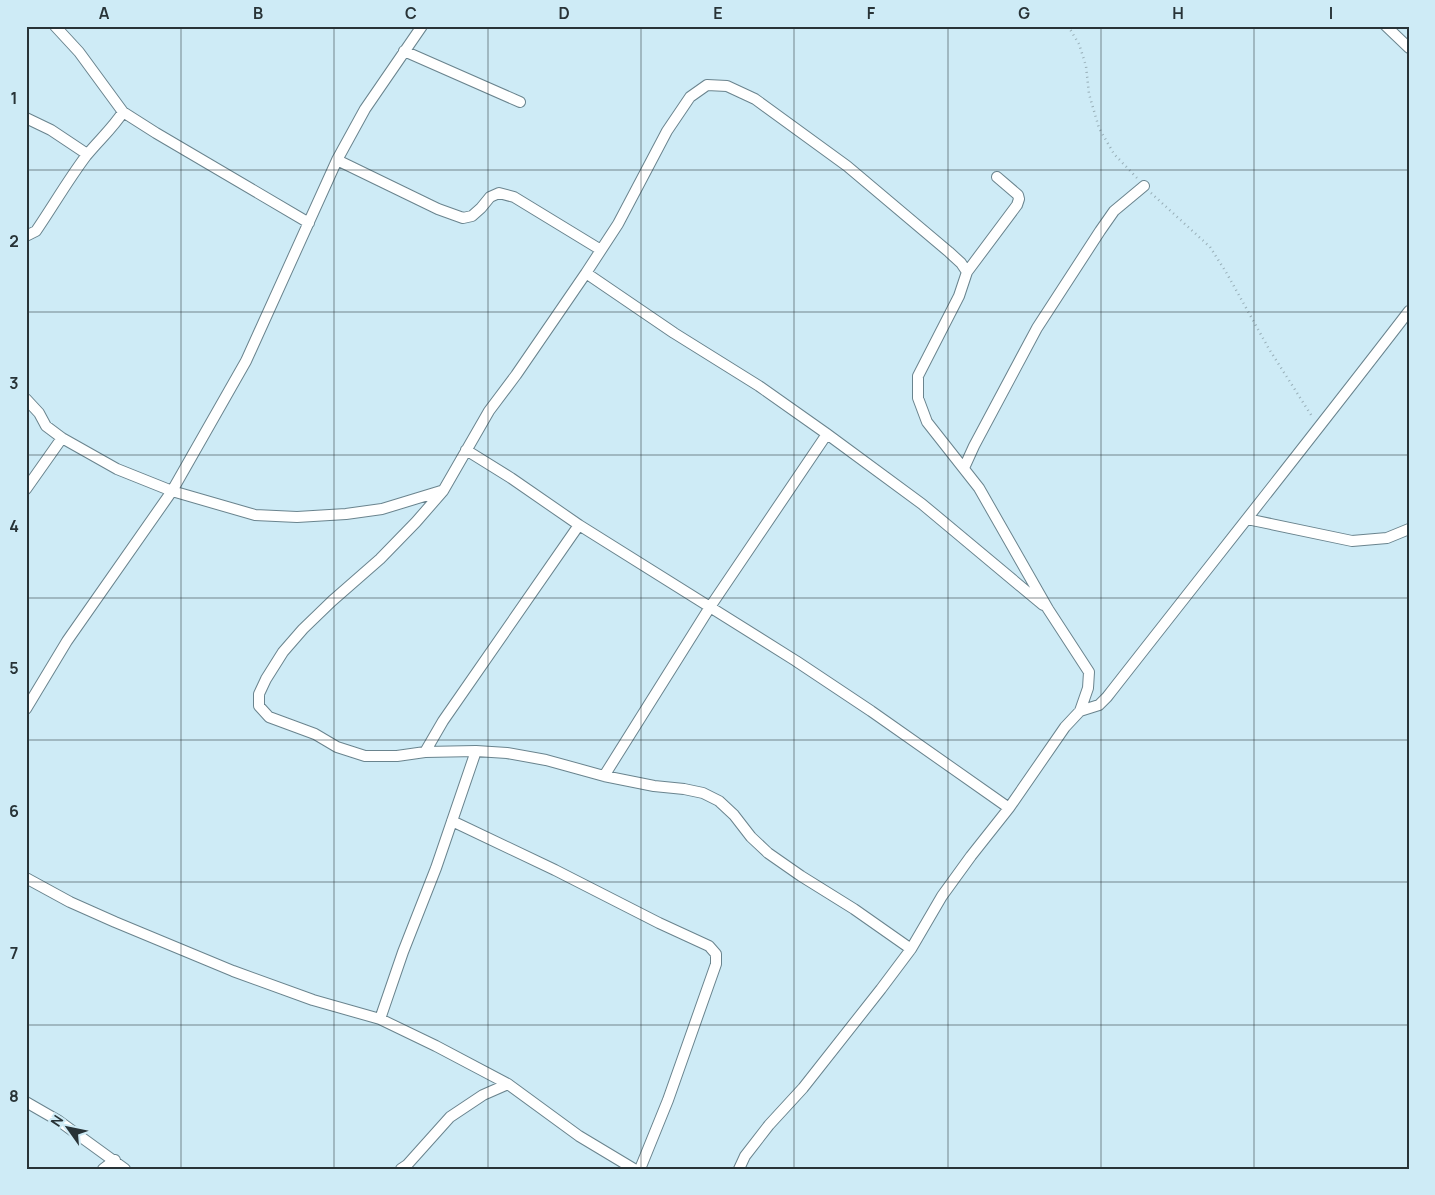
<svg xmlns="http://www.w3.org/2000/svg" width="1435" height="1195" font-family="Manrope,sans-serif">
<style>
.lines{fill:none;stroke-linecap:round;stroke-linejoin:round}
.street-casing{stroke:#6a848e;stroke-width:12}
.path{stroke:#98afb8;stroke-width:2.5;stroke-dasharray:1 4;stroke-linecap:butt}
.street{stroke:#fff;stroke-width:10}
.grid{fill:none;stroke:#283337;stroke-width:1;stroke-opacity:0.55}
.neatline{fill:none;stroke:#283337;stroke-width:2}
.grid-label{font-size:16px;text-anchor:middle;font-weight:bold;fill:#283337}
</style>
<rect width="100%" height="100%" fill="#ceebf6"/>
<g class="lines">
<g class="street-casing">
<path id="street" d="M 55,26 L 79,52 L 123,112 L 156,133 L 309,223
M 1386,26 L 1409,48
M 404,51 L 520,102
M 26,118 L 51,130 L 87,154
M 337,160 L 438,209 L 463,218 L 472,216 L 481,208 L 490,197 L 499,193 L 514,197 L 601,250
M 26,236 L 36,231 C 53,206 68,180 86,156 C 98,141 113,128 123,112
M 967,272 L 1017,205 L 1019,199 L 1018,195 L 997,177
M 586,273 L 674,333 L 759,386 L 827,434 L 922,504 L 1043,605
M 26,399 L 39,413 L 46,426 L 62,438 L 117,469 L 172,491 L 255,515 L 297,517 L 346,514 L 382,509 L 441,491
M 466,450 L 511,478 L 579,525 L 796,661 L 871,711 L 1009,808
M 964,468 L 974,446 L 1037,328 L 1100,231 L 1114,211 L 1144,186
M 26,489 L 62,438
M 1247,519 L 1352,541 L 1387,538 L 1409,529
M 26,709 L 67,641 L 172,491 L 246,361 L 337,160 L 365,109 L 422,26
M 425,752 L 443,721 L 579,525
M 604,776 L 710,607 L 827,434
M 452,821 L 555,870 L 659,923 L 709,946 L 716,954 L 716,964 L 668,1100 L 640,1169
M 26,878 L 70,902 L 115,922 L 233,971 L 313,1000 L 380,1019 L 436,1046 L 508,1084 L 579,1136 L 634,1169
M 911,949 L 854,909 L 801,876 L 768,853 L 751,837 L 734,815 L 719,801 L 703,793 L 684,789 L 654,786 L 604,776 L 546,760 L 507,753 L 476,751 L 425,752 L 397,756 L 365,756 L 337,747 L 315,734 L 269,717 L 259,706 L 259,694 L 266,679 L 283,652 L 303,629 L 332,601 L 380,559 L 416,522 L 443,491 L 489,411 L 516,375 L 586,273 L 618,224 L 667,131 L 690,97 L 707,85 L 727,86 L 755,99 L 847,166 L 949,252 L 961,263 L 967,272 L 959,296 L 918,376 L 918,398 L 927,422 L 979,488 L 1048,609 L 1089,672 L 1088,688 L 1080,711
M 380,1019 L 403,952 L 436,868 L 476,751
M 26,1102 L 59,1121 L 125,1169
M 103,1169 L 115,1160
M 401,1169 L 407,1165 L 450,1117 L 483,1095 L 508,1084
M 739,1169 L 745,1156 L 769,1125 L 803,1088 L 881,989 L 911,949 L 942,896 L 971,856 L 1009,808 L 1065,727 L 1080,711 L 1099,705 L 1107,697 C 1207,569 1309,441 1409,311"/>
</g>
<path class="path" d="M 1068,26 L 1079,44 L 1086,66 L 1089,94 L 1099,128 L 1114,154 L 1137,178
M 1151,193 L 1210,247 L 1226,272 L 1269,349 L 1313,418"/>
<use href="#street" class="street"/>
</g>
<path class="grid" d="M 181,26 L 181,1169M 334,26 L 334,1169M 488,26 L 488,1169M 641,26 L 641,1169M 794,26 L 794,1169M 948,26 L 948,1169M 1101,26 L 1101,1169M 1254,26 L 1254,1169M 26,170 L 1409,170M 26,312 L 1409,312M 26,455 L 1409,455M 26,598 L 1409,598M 26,740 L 1409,740M 26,882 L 1409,882M 26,1025 L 1409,1025"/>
<rect width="1435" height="1195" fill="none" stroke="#ceebf6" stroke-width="55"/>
<g transform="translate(68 1128) rotate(303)" stroke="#ceebf6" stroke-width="4" paint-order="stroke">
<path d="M0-4L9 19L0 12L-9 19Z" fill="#283337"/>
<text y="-8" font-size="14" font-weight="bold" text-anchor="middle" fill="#283337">N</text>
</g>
<rect x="28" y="28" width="1380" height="1140" class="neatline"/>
<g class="grid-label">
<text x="104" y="19">A</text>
<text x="258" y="19">B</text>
<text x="411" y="19">C</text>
<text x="564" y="19">D</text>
<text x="718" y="19">E</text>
<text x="871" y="19">F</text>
<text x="1024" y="19">G</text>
<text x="1178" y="19">H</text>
<text x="1331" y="19">I</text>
<text x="14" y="104">1</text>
<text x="14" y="247">2</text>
<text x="14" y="389">3</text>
<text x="14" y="532">4</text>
<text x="14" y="674">5</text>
<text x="14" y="817">6</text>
<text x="14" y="959">7</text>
<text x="14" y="1102">8</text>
</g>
</svg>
